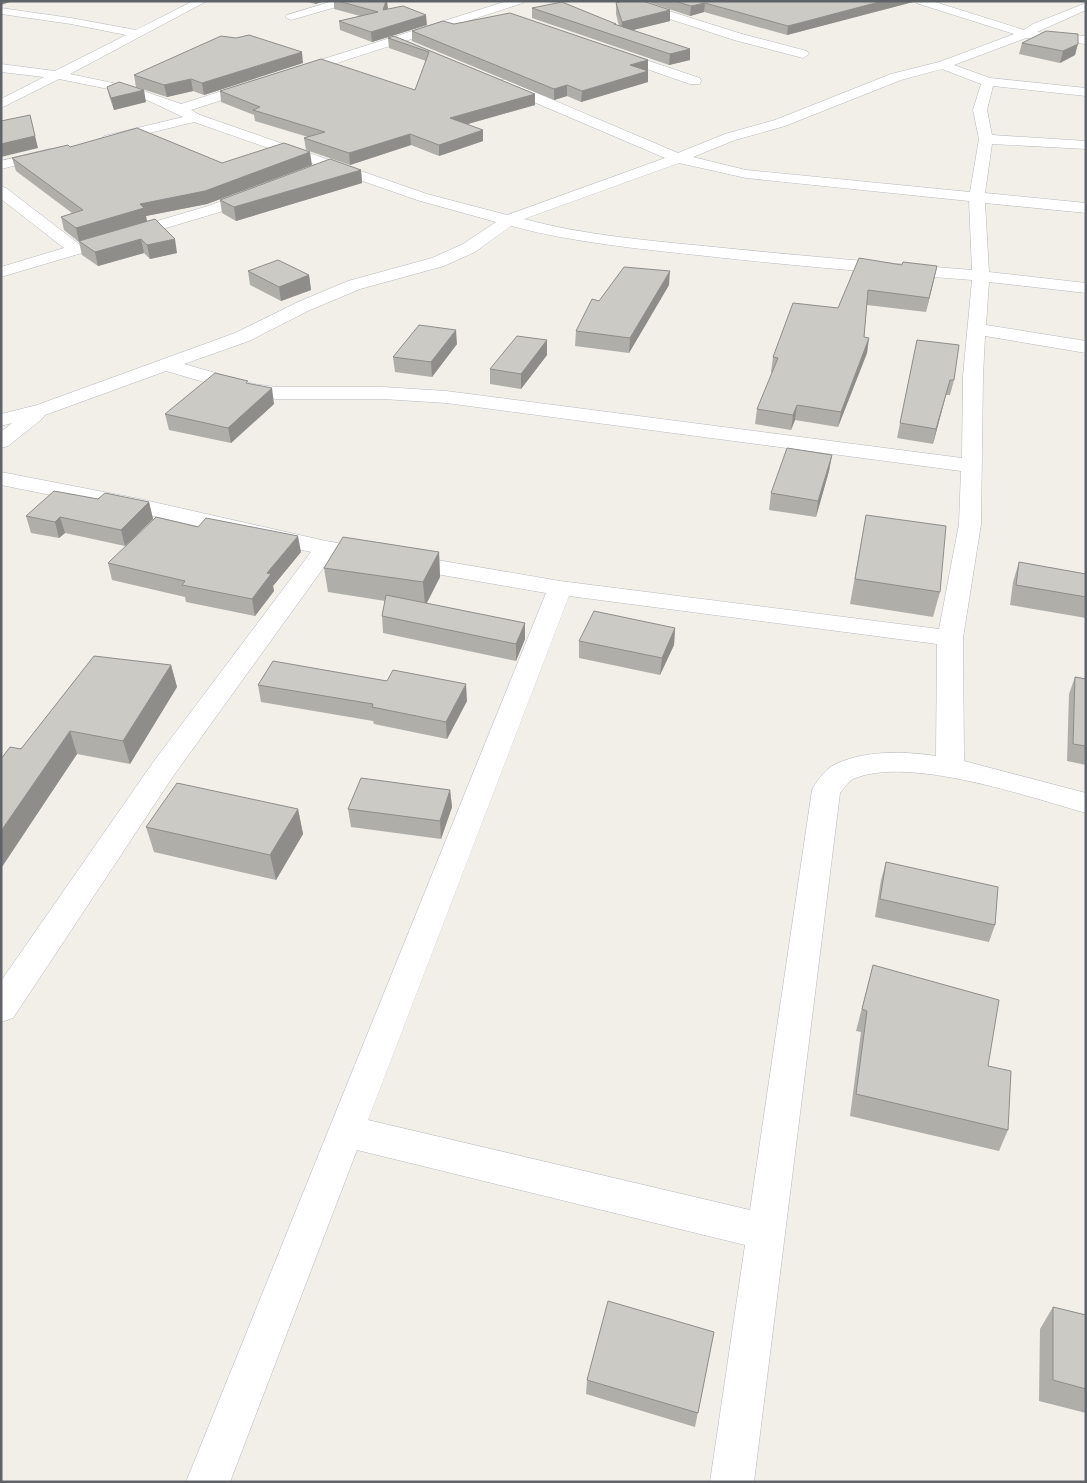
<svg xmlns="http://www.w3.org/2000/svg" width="1087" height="1483" font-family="'Source Sans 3',sans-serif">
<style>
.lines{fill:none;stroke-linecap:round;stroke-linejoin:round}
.minor-casing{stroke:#b5b8bc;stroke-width:1}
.minor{fill:#fff;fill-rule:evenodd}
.wall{fill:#afaea9}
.shaded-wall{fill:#8f8d8a}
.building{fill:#cccac5;stroke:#8f8d8a}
</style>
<rect width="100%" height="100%" fill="#f1efe8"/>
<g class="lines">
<g class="minor-casing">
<path id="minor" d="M 193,1 L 207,1 L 70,74 L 132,87 L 181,104 L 507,1 L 524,1 L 523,3 L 191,110 L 200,115 L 427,194 L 507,215 L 665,158 L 496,86 L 495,83 L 496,80 L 506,80 L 678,153 L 725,134 L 775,120 L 891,74 L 939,62 L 1014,34 L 916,3 L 915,1 L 932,1 L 1024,30 L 1033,24 L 1086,3 L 1086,10 L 1037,32 L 1086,36 L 1086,44 L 1026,38 L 954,65 L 990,78 L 1086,88 L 1086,96 L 993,86 L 987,110 L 992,135 L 1086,141 L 1086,149 L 992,144 L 985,193 L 1086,203 L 1086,213 L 985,203 L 989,272 L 1086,283 L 1086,293 L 989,282 L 986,325 L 1086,341 L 1086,353 L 985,336 L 983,376 L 981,524 L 963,638 L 964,761 L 1086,793 L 1086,813 C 1029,797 908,755 853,779 C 848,782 844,788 840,793 L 754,1482 L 710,1482 L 745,1245 L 357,1150 L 230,1482 L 186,1482 L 546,593 L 332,556 L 174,775 L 13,1018 L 1,1022 L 1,981 L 154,761 L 311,552 L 140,513 L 1,485 L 1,472 L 140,499 L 326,541 L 560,581 L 939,629 L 959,524 L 961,471 L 446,403 L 383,399 L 276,399 L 245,394 L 166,371 L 45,415 L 42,419 L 8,446 L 1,448 L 1,432 L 12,423 L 1,426 L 1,414 L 37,405 L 235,333 L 298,302 L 348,281 L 432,258 L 463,244 L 496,222 L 417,200 L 194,122 L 109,143 L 104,142 L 102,139 L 104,136 L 183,117 L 147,100 L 123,92 L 59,79 L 1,108 L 1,99 L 44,77 L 1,72 L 1,64 L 55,71 L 126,35 L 71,24 L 1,14 L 1,8 L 71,18 L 136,30 ZM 942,69 L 981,84 L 973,110 L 979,139 L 970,192 L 746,170 L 693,157 L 735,140 L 785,126 L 901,80 ZM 679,163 L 746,178 L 969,201 L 972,270 C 883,263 793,255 704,246 C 644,240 583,235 524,219 ZM 511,226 C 575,243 641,249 706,256 C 795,266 883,273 972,280 L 963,376 L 962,458 L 446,391 L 383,387 L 276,387 L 254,384 L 184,364 L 249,341 L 310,310 L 360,289 L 444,266 L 475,252 ZM 569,596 L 937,644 L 936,756 C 905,751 861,750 832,766 C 824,771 816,782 812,790 L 750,1210 L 368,1120 Z
M 333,1 L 351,1 L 350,3 L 291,20 L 285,17 L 287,15 Z
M 620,1 L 637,1 L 742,34 L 807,51 L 809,54 L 803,58 L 734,40 L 621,3 Z
M 613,49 L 700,78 L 701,81 L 700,84 L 690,84 L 609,56 L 607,53 L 609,50 Z
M 50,149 L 55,150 L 57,153 L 55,156 L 1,169 L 1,161 Z
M 1,186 L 6,188 L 79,244 L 208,206 L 250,191 L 260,191 L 263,194 L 260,197 L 220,212 L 1,277 L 1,267 L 64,248 L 1,199 Z"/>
</g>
<use href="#minor" class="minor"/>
</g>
<path class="wall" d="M 304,1 L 326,1 L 315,4 Z
M 334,1 L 387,1 L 387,9 L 427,25 L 372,42 L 340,30 L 339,21 L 360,16 L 334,9 Z
M 651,1 L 914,1 L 913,2 L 787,35 L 704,12 L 690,16 L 651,3 Z
M 616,3 L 670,21 L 633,30 L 690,60 L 669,65 L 532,18 L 532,8 L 616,24 L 616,25 L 619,26 L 616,14 Z
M 454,24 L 648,60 L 648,82 L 581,102 L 567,96 L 554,100 L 412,41 L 412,31 Z
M 1078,34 L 1075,55 L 1060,63 L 1019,54 L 1022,43 Z
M 394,36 L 535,94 L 535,105 L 468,124 L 483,141 L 439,156 L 411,145 L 350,165 L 306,150 L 304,138 L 308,137 L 255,121 L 254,115 L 221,102 L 220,91 L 415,90 L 426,61 L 389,48 L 388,38 Z
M 303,63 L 204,95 L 193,91 L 167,97 L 136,87 L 134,75 Z
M 107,87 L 146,102 L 114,110 L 110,99 Z
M 70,147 L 222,163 L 312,165 L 207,204 L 146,216 L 147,221 L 177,253 L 150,259 L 144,253 L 98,266 L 82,255 L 79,242 L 64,230 L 61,217 L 72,213 L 16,171 L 12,158 Z
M 361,170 L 362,183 L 236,221 L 222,213 L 220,200 Z
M 902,265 L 937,266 L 926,312 L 867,305 L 864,337 L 869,338 L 867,353 L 838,427 L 795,420 L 791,430 L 755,424 L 757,409 L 772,373 L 771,372 L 773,357 L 838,308 Z
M 248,271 L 309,275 L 311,290 L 281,301 L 250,285 Z
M 669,285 L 629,353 L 575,346 L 576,331 L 599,301 Z
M 547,340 L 547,355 L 521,389 L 490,384 L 490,369 Z
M 917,340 L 954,380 L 950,395 L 946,395 L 933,444 L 897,438 Z
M 457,344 L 432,377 L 395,372 L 393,357 Z
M 274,404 L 231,443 L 169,430 L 165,414 Z
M 832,455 L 829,471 L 816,517 L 769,510 L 771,493 Z
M 98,499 L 149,502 L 153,519 L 125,546 L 65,533 L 59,538 L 31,533 L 26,516 Z
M 866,515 L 940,592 L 933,617 L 850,604 Z
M 301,552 L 273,586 L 274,591 L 255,616 L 186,602 L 185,597 L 112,580 L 108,563 Z
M 439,552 L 440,577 L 427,603 L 525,639 L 516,661 L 383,633 L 382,616 L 385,601 L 328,592 L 324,568 Z
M 1019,562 L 1086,574 L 1086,618 L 1010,605 L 1013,582 Z
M 675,628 L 674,645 L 660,675 L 579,658 L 579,641 Z
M 171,665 L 177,687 L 130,764 L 77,754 L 1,867 L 1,759 Z
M 1075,677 L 1086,679 L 1086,765 L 1067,761 L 1069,694 Z
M 258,685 L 467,701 L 447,739 L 374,724 L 373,721 L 261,702 Z
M 450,790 L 452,807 L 441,839 L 351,827 L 348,809 Z
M 298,809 L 303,834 L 276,880 L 154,852 L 146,827 Z
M 886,862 L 995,925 L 989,942 L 875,917 L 881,880 Z
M 873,965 L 988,1066 L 1008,1130 L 999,1151 L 850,1116 L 861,1032 L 856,1031 Z
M 1053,1307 L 1086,1315 L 1086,1413 L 1039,1401 L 1040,1329 Z
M 714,1332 L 695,1427 L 586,1394 L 587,1380 Z"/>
<path class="shaded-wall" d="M 1,1 L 13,1 L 1,5 Z
M 315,1 L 326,1 L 315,4 Z
M 386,1 L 387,1 L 388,8 L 384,20 L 383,10 Z
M 883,1 L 914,1 L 913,2 L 787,35 L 788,26 Z
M 705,3 L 704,12 L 690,16 L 691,6 Z
M 670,10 L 670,21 L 621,33 L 622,22 Z
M 426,15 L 427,25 L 372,42 L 371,32 Z
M 1078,44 L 1075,55 L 1060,63 L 1063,51 Z
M 690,49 L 690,60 L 669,65 L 670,54 Z
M 302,52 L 303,63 L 204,95 L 202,83 Z
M 648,60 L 648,71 L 630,65 Z
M 648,71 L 648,82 L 581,102 L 582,91 Z
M 191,79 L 193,91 L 167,97 L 164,85 Z
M 567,85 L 567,96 L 554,100 L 554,89 Z
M 144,90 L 146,102 L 114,110 L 111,98 Z
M 535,94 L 535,105 L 450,129 L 450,118 Z
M 30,115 L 38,148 L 1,157 L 1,144 Z
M 483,130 L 483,141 L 439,156 L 439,145 Z
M 410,134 L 411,145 L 350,165 L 349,153 Z
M 310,152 L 312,165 L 207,204 L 146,216 L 147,222 L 79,242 L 76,228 L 140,204 Z
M 361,170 L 362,183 L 236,221 L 234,207 Z
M 141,239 L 144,253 L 98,266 L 95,252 Z
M 175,239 L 177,253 L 150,259 L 147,245 Z
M 937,266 L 934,280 L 926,312 L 929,298 Z
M 670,271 L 669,285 L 629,353 L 630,338 Z
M 309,275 L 311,290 L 281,301 L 279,287 Z
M 456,330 L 457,344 L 432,377 L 431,362 Z
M 869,338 L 867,353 L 838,427 L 841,412 Z
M 547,340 L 547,355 L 521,389 L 521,374 Z
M 950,380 L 946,395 L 933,444 L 936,429 Z
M 272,388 L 274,404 L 231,443 L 228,428 Z
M 797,405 L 795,420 L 791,430 L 793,415 Z
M 832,455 L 829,471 L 816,517 L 818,501 Z
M 149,502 L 153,519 L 125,546 L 121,530 Z
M 60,517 L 65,533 L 59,538 L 55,522 Z
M 298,536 L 301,552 L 273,586 L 274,591 L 255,616 L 252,599 L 267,573 Z
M 439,552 L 440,577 L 425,606 L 423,582 Z
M 525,623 L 525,639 L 516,661 L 516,644 Z
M 675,628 L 674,645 L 660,675 L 662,658 Z
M 171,665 L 177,687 L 130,764 L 123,741 Z
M 466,684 L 467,701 L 447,739 L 446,722 Z
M 70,731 L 77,754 L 2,867 L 1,866 L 1,831 Z
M 450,790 L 452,807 L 441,839 L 440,821 Z
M 298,809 L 303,834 L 276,880 L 270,855 Z"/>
<path class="building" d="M 338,1 L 386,1 L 383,10 L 403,6 L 426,15 L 371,32 L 339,21 L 378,12 Z
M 622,1 L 643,1 L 670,10 L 622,22 L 616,3 Z
M 674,1 L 883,1 L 788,26 L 705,3 L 691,6 Z
M 562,2 L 616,24 L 614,24 L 690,49 L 670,54 L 532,8 Z
M 510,13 L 648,60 L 630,65 L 648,71 L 582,91 L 567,85 L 554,89 L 412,31 L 443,21 L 454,24 Z
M 1046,31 L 1078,34 L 1078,44 L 1063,51 L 1022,43 Z
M 249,35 L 302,52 L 202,83 L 191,79 L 164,85 L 134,75 L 221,36 L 236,38 Z
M 394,36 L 535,94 L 450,118 L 483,130 L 439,145 L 410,134 L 349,153 L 304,138 L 325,132 L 253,110 L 260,107 L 220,91 L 321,59 L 415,90 L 429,52 L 388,38 Z
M 119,82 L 144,90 L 111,98 L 107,87 Z
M 30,115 L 35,136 L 1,144 L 1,121 Z
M 137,128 L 222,163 L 284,143 L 310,152 L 205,191 L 140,204 L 144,208 L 76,228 L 61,217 L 83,210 L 12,158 L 68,145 L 70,147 Z
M 330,159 L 361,170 L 234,207 L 220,200 Z
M 155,219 L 175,239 L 147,245 L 141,239 L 95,252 L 79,241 Z
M 859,258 L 902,265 L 903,262 L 937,266 L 929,298 L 868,290 L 864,337 L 869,338 L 841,412 L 797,405 L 793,415 L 757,409 L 778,358 L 773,357 L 793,303 L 838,308 Z
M 278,260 L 309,275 L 279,287 L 248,271 Z
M 624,267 L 670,271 L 630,338 L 576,331 L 592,299 L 599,301 Z
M 419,325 L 456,330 L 431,362 L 393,357 Z
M 517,336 L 547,340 L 521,374 L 490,369 Z
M 917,340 L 959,345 L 954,380 L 950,380 L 936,429 L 900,423 Z
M 215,373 L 248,381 L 246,383 L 272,388 L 228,428 L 165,414 Z
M 787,448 L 832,455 L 818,501 L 771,493 Z
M 54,491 L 98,499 L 105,493 L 149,502 L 121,530 L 60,517 L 55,522 L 26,516 Z
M 866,515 L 946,526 L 940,592 L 855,579 Z
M 156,517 L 198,527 L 206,518 L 298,536 L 267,573 L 271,574 L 252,599 L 182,585 L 185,581 L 108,563 Z
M 343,537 L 439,552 L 423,582 L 324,568 Z
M 1019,562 L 1086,574 L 1086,597 L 1016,585 Z
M 386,595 L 525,623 L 516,644 L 382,616 Z
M 594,611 L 675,628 L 662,658 L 579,641 Z
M 94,656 L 171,665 L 123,741 L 70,731 L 1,831 L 1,759 L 10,747 L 21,749 Z
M 273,661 L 387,681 L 393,670 L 466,684 L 446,722 L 372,707 L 373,704 L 258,685 Z
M 1075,677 L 1086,679 L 1086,746 L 1073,744 Z
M 361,778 L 450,790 L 440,821 L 348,809 Z
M 177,783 L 298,809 L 270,855 L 146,827 Z
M 886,862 L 998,887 L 995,925 L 880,899 Z
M 873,965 L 999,1000 L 988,1066 L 1011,1071 L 1008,1130 L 856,1094 L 867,1011 L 862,1009 Z
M 608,1301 L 714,1332 L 698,1413 L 587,1380 Z
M 1053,1307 L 1086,1315 L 1086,1389 L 1053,1380 Z"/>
<rect width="1087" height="1483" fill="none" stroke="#5f6368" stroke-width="5"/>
</svg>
